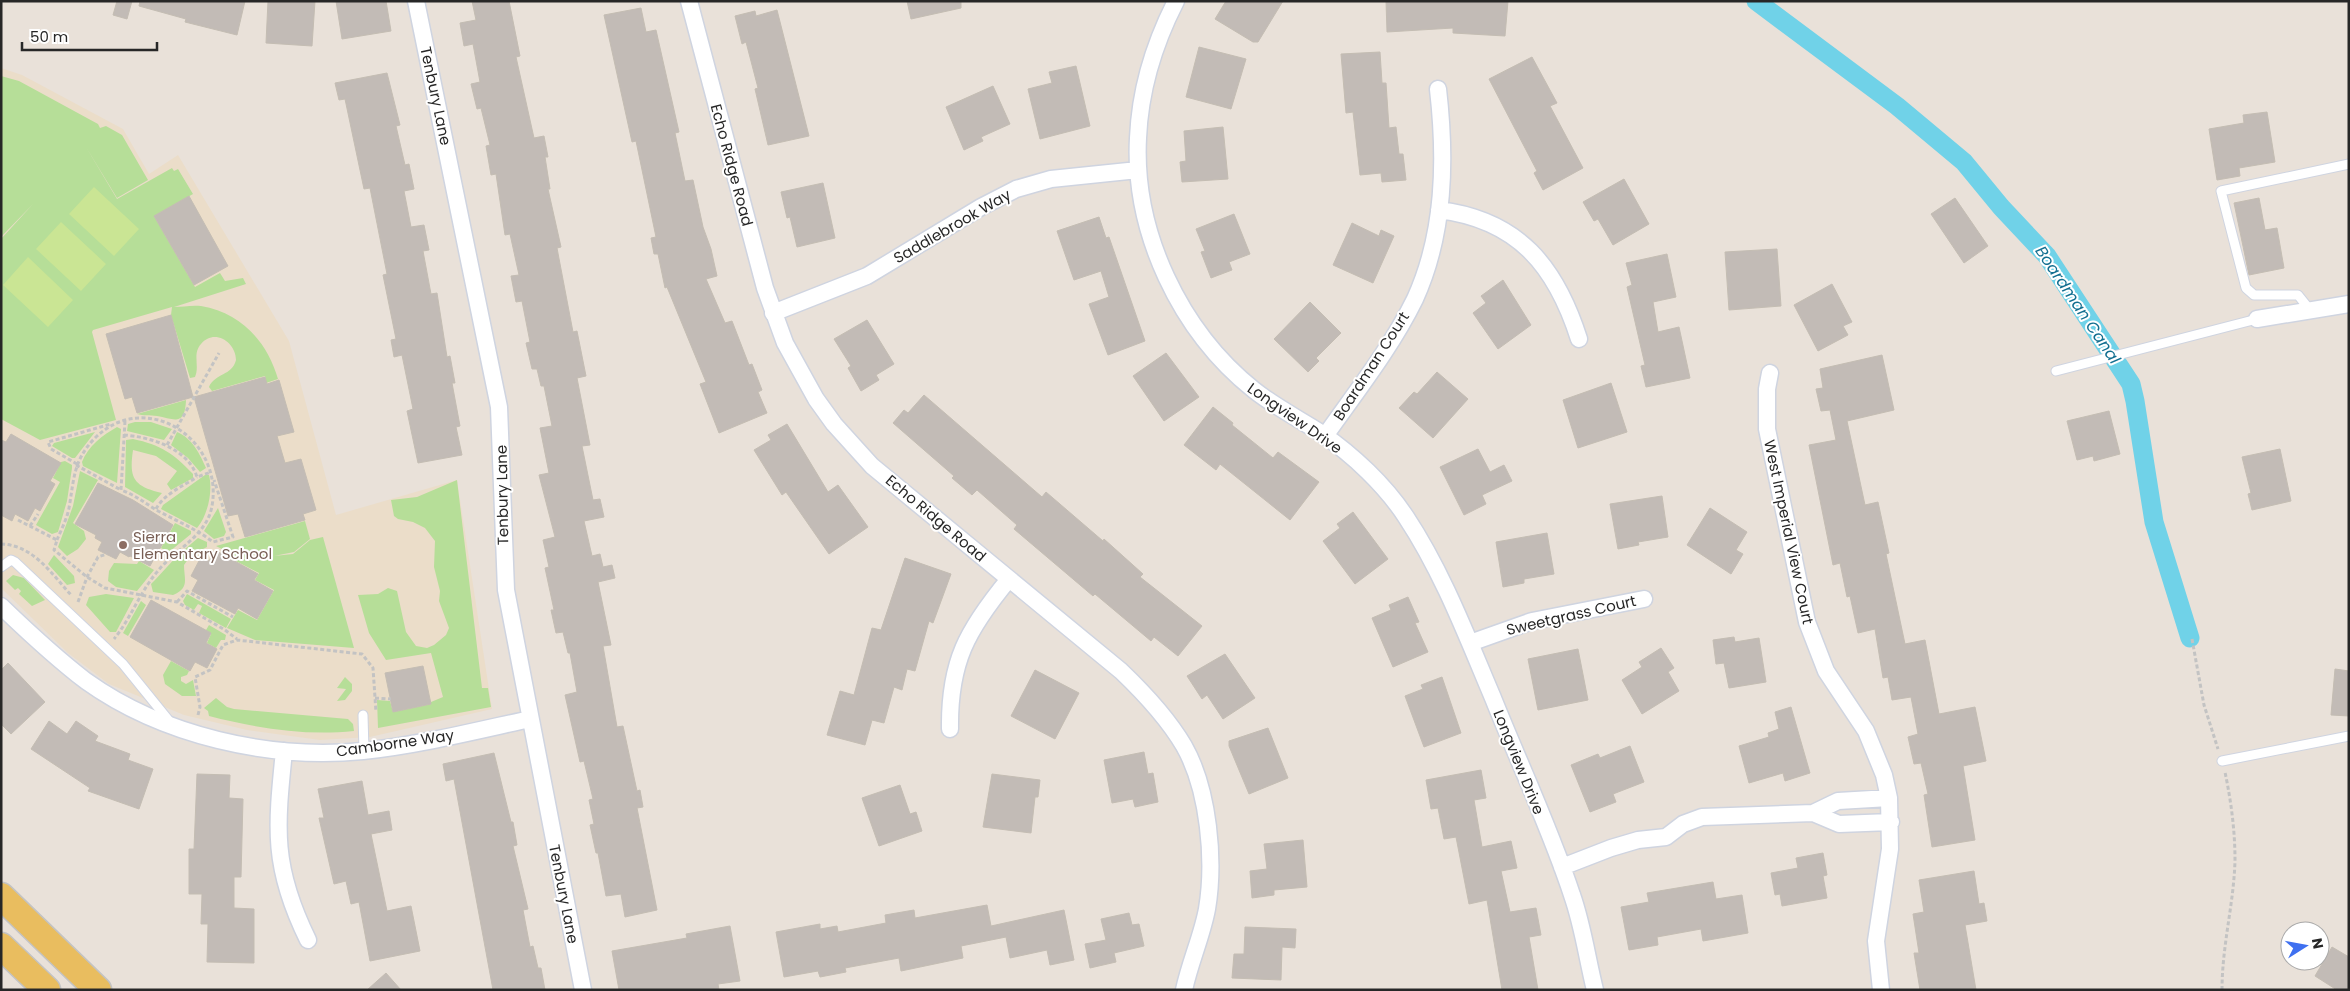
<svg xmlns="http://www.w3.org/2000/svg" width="2350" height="991" font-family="Poppins,sans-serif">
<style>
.education{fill:#ebddc9}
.green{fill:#b6de98}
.pitch{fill:#cae594}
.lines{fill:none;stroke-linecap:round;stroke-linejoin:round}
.canal{stroke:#70d2e8;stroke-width:19}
.building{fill:#c2bbb6;stroke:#c4bdb3}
.lane-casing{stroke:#cfd4e0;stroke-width:11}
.street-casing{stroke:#cfd4e0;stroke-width:19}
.primary-casing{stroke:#c3c3c3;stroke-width:29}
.path{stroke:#c3c3c3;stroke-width:3;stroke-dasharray:4 2.5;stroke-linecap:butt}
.lane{stroke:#fff;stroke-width:9}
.street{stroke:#fff;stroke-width:16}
.primary{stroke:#e9bd5f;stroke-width:26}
.education-dot{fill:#8d6e63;stroke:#fff;stroke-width:2}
.labels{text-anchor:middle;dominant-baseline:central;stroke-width:4;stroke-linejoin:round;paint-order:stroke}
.street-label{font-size:15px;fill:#272727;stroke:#fff}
.education-label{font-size:15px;fill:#785e54;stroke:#fff;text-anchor:start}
.water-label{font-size:16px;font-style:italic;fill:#136f90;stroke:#fff}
</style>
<rect width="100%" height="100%" fill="#e9e1d9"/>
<path class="education" d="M 1,68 L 22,75 L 123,129 L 149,174 L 178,155 L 289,341 L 336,515 L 457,480 L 492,709 L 370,737 L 320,740 L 247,730 L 184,715 L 109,684 L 68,653 L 1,588 Z"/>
<path class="green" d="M 1,76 L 19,81 L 98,124 L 100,128 L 106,126 L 122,135 L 148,180 L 117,198 L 86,147 L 117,199 L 172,168 L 174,171 L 178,169 L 193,194 L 154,216 L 195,287 L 220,273 L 225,281 L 243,278 L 246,284 L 174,307 C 183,307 191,305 201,306 C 241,313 267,341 278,379 L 266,383 L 265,376 L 212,391 L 209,387 C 215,373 232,376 236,360 C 236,342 214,328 201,344 C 192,354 200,366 195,377 L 190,378 L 171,315 L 172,307 L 93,330 L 92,332 L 116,420 L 40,440 L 1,419 L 1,239 L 33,204 L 1,237 Z
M 186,400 C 185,427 174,419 157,416 C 150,415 143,416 137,414 Z
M 135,422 L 151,422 L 172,429 L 164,440 L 127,431 L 128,424 Z
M 117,427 L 121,429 L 117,483 L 83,466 L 82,462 C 88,446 103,435 117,427 Z
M 95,432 L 75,458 L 72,458 L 52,446 L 54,443 Z
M 177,432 C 192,438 200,454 206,468 L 200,472 L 188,458 L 171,445 Z
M 133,439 C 161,445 173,453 193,474 L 193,478 L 171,490 L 167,484 L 177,471 L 156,456 L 133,450 C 129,478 133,486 162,493 L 153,503 L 125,487 L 126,440 Z
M 65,461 L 72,465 L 72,468 L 67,501 L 58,532 L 52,534 L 36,525 L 60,482 L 53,478 L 61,462 Z
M 80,471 L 98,480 L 73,523 L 84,531 L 86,539 L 78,549 L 67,556 L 58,547 L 73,506 Z
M 205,475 L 209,475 C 213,491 208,515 197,528 L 161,509 L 163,505 Z
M 457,480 L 482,688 L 488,688 L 491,707 L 378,728 L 377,700 L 390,701 L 393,712 L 431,704 L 431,702 L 443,697 L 431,653 L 386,660 L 369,633 L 358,595 L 378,594 L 388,588 L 397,591 L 406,632 L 416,646 L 427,648 L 434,645 L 446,635 L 449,628 L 439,601 L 440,591 L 434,567 L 435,541 L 425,528 L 413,522 L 398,519 L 394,516 L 391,500 L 417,497 Z
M 218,508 L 226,532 L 224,536 L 214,539 L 204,531 Z
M 305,521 L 310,539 L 294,552 L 274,556 L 293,554 L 310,540 L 323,537 L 354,648 L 255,640 L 227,628 L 238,610 L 257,620 L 274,590 L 255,580 L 259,573 L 232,559 L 233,556 L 242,559 L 265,554 L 262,550 L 262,552 L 241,559 L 216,546 Z
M 175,523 L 191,531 L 191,534 L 169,552 L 161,548 Z
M 198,538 L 207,542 L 207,547 L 191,555 L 184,565 C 184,579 190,588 173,595 L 153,592 L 151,584 L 155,580 L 178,555 Z
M 54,555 L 74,576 L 75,583 L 67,585 L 48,564 Z
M 139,561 L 154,570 L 137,591 L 116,587 L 108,581 L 109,571 L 114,563 L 137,564 Z
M 13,575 L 24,578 L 45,600 L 32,606 L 19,594 L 21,591 L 18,588 L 15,590 L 6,581 Z
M 106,594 L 134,598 L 116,632 L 110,632 L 86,605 L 89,597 Z
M 187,594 L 231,619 L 226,628 L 199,613 L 202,606 L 198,604 L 194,610 L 185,605 L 183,601 Z
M 141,601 L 146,605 L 128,636 L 123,633 Z
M 209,625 L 226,635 L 225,640 L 221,640 L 216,648 L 207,643 L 211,634 L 206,630 Z
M 171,661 L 189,671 L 187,675 L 181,677 L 181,681 L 186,684 L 193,680 L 196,696 L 182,696 L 165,684 L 163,675 Z
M 345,677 L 352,684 L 352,691 L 345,700 L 337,701 L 346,689 L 337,688 Z
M 216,698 L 227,707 L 234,709 L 348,719 L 353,724 L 354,731 C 304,736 256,728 209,716 L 208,711 L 204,708 Z"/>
<path class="pitch" d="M 94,187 L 139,229 L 114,256 L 69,214 Z
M 61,222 L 106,264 L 81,291 L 36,249 Z
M 28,257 L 73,300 L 48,327 L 3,285 Z"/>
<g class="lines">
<path class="canal" d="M 1756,1 L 1897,106 L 1964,162 L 2001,207 L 2047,256 L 2131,384 L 2135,401 L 2154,522 L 2190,638"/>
</g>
<path class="building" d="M 117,1 L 132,1 L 127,19 L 113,15 Z
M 140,1 L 245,1 L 237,35 L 185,22 L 186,19 L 139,6 Z
M 268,1 L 315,1 L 312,46 L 266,43 Z
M 336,1 L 386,1 L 391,31 L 342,39 Z
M 472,1 L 509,1 L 520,56 L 516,57 L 534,138 L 544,136 L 548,157 L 545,157 L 550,189 L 548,189 L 561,247 L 557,248 L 573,332 L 577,331 L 586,376 L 577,378 L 590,445 L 582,446 L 593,500 L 600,499 L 604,517 L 584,521 L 592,556 L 600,554 L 603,567 L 612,565 L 615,578 L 598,582 L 611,645 L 603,646 L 617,727 L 623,726 L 637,791 L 640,790 L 643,807 L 637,808 L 657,910 L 625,917 L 621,894 L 606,896 L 598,853 L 596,853 L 590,825 L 594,824 L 589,800 L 593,799 L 584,761 L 580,762 L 565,695 L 577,692 L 570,653 L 568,653 L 563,632 L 556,633 L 551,610 L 554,610 L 545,568 L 549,567 L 543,540 L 555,537 L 539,475 L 549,473 L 540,428 L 552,426 L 544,386 L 541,386 L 537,369 L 532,369 L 526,343 L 530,342 L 522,301 L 516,302 L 511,276 L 519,275 L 510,234 L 505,235 L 496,174 L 491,175 L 486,146 L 490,145 L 481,108 L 477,109 L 471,84 L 480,82 L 473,44 L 464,46 L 460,23 L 476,20 Z
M 907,1 L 961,1 L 961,8 L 911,19 Z
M 1226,1 L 1283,1 L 1258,42 L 1253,42 L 1215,19 Z
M 1386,1 L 1508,1 L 1505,36 L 1453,33 L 1453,28 L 1387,32 Z
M 641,8 L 646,32 L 656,30 L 679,132 L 675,133 L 685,181 L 693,180 L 703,227 L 711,249 L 717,276 L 706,279 L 725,323 L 732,321 L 749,365 L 752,364 L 762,390 L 758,392 L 767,413 L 719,433 L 700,384 L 706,382 L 667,287 L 665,288 L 658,254 L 654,254 L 651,238 L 656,237 L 636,141 L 632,142 L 604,15 Z
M 777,10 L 809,136 L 768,145 L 755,89 L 758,88 L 746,42 L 742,44 L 735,16 L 755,11 L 756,16 Z
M 1199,47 L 1246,59 L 1231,109 L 1186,97 Z
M 1380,52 L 1382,83 L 1386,83 L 1389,128 L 1396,127 L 1399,154 L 1403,154 L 1406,180 L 1382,182 L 1381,173 L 1360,175 L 1353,112 L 1346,113 L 1341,54 Z
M 1532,57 L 1557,103 L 1550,106 L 1583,168 L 1543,190 L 1534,173 L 1537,171 L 1489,79 Z
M 1076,66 L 1090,126 L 1040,139 L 1028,89 L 1052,83 L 1049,72 Z
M 387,73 L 400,125 L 396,126 L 405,165 L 409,164 L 414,189 L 404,191 L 411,227 L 424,225 L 429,250 L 423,251 L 431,294 L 437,293 L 447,357 L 450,356 L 455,383 L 452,383 L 460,426 L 456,427 L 462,455 L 418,463 L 407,411 L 413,409 L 402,355 L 394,357 L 391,340 L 396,339 L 383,275 L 387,274 L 370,188 L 364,189 L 345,99 L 339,100 L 335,83 Z
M 993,86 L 1010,124 L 981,137 L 983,141 L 964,150 L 946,107 Z
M 2267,112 L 2275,162 L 2239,168 L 2240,176 L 2217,180 L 2209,129 L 2244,123 L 2243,115 Z
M 1223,127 L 1228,179 L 1182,182 L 1180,162 L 1186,161 L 1184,131 Z
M 1624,179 L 1649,224 L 1613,245 L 1598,219 L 1594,221 L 1583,202 Z
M 823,183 L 835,238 L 797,247 L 790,217 L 787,218 L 781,192 Z
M 189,196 L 228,266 L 194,285 L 154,216 Z
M 1955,198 L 1988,246 L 1964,263 L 1931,214 Z
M 2259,198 L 2265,230 L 2277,228 L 2284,268 L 2249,275 L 2234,203 Z
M 1234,214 L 1250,254 L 1229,262 L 1232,270 L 1211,278 L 1201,252 L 1205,251 L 1196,229 Z
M 1099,217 L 1106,238 L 1109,237 L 1145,341 L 1108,355 L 1089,304 L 1109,297 L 1101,271 L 1074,280 L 1057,231 Z
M 1352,223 L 1379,236 L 1381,230 L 1394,236 L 1373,283 L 1333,265 Z
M 1777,249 L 1781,306 L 1729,310 L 1725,252 Z
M 1667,254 L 1676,297 L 1653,302 L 1658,332 L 1679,327 L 1690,378 L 1646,387 L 1641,366 L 1645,365 L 1627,287 L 1632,285 L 1626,263 Z
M 1503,280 L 1531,325 L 1498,349 L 1473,313 L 1486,303 L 1481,296 Z
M 1832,284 L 1852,322 L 1843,326 L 1848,335 L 1818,351 L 1794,305 Z
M 1310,302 L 1341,333 L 1316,358 L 1319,361 L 1308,372 L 1274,339 Z
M 171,315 L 193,397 L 137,413 L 132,397 L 125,399 L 106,334 Z
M 867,320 L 894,364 L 876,375 L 879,380 L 861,391 L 848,368 L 851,366 L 834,339 Z
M 1166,353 L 1199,397 L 1164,421 L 1133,376 Z
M 1882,355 L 1894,410 L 1847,421 L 1865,505 L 1878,502 L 1889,553 L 1886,554 L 1905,644 L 1925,640 L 1939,714 L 1975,707 L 1986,761 L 1963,766 L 1975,840 L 1932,847 L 1924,795 L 1928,794 L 1921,763 L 1914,764 L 1908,737 L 1918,734 L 1911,697 L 1892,700 L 1888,677 L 1883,678 L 1875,629 L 1858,633 L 1850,596 L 1847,597 L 1840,563 L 1833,565 L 1809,445 L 1836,440 L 1830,410 L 1821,411 L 1816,389 L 1823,388 L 1820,369 Z
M 1437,372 L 1468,399 L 1433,438 L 1399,408 L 1414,392 L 1417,394 Z
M 265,377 L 267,384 L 279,380 L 294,432 L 277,436 L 285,463 L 301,459 L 316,510 L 303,514 L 305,520 L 245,537 L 238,514 L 228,516 L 194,397 Z
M 1611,383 L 1627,432 L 1578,448 L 1563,400 Z
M 924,395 L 1042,497 L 1046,492 L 1103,541 L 1104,539 L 1143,574 L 1140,577 L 1202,626 L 1178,656 L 1154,637 L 1151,641 L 1095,594 L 1093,596 L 1014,529 L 1017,525 L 977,490 L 972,495 L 952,478 L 954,476 L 893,423 L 904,410 L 908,413 Z
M 1213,407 L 1233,423 L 1232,425 L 1273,458 L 1278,452 L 1319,482 L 1290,520 L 1220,464 L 1216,470 L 1184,445 Z
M 2109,411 L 2120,454 L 2094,461 L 2093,456 L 2077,460 L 2067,421 Z
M 787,424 L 828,492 L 838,485 L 868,527 L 829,554 L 786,492 L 782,495 L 754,450 L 771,440 L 768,435 Z
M 11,434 L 61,463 L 50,481 L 55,484 L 40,511 L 35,508 L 28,521 L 15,514 L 12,521 L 1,515 L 1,440 L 6,442 Z
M 1478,449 L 1490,472 L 1504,465 L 1512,481 L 1482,495 L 1486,504 L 1464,515 L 1440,467 Z
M 2280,449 L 2291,501 L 2252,510 L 2248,494 L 2251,493 L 2242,457 Z
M 98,483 L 133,500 L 173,525 L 150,566 L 130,556 L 129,557 L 120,552 L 116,559 L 98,550 L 102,542 L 95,538 L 96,535 L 75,524 Z
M 1662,496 L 1668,537 L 1638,542 L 1639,545 L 1618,549 L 1610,504 Z
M 1710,508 L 1747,532 L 1736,550 L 1743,554 L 1731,574 L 1687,545 Z
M 1353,512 L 1388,559 L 1355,584 L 1323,541 L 1340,528 L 1337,524 Z
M 1547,533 L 1554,574 L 1524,579 L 1524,583 L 1503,587 L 1496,542 Z
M 215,550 L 258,574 L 254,580 L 273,591 L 257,619 L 238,608 L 235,614 L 192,591 L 198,580 L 191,576 L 201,557 L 209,561 Z
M 905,558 L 951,574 L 933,623 L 929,621 L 915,671 L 907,669 L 902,690 L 894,687 L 884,723 L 872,720 L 865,745 L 827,735 L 840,691 L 854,695 L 872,628 L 881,630 Z
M 1408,597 L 1419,622 L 1415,623 L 1428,652 L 1393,667 L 1372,618 L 1391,610 L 1389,605 Z
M 151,600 L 211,633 L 206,643 L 217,649 L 207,668 L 195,662 L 190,671 L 130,637 Z
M 1734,637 L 1735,642 L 1759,638 L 1766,682 L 1729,688 L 1724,663 L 1716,664 L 1713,640 Z
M 1661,648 L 1674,668 L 1668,672 L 1679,691 L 1642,714 L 1622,680 L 1642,667 L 1639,662 Z
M 1578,649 L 1588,700 L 1538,710 L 1528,659 Z
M 1225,654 L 1255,698 L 1223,719 L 1207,695 L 1202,699 L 1187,676 Z
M 8,663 L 45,702 L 11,734 L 1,724 L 1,670 Z
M 423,666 L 431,704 L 393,712 L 385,673 Z
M 2335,669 L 2349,671 L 2349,716 L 2331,715 Z
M 1035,670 L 1079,693 L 1055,739 L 1011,716 Z
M 1442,677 L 1461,733 L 1424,747 L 1405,696 L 1423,689 L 1421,685 Z
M 1791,707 L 1810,773 L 1785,781 L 1783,773 L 1749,783 L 1739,746 L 1769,737 L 1768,733 L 1779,729 L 1775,712 Z
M 49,721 L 67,734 L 76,721 L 98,736 L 95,741 L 130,754 L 128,760 L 153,769 L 139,809 L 88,791 L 90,788 L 31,749 Z
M 1268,728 L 1288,778 L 1249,794 L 1229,746 L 1229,741 Z
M 1630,746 L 1644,782 L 1613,794 L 1616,802 L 1590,812 L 1571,765 L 1598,754 L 1600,758 Z
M 1144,752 L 1148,774 L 1153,773 L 1158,802 L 1135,807 L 1133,799 L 1112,803 L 1104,760 Z
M 494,753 L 511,822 L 513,822 L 517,845 L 513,846 L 528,909 L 523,910 L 530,947 L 533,946 L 538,968 L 541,968 L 545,990 L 493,990 L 454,779 L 446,781 L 443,764 Z
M 1481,770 L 1486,798 L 1474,800 L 1482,847 L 1511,841 L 1517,868 L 1501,871 L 1510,912 L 1536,908 L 1541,935 L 1529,937 L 1538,990 L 1502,990 L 1487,900 L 1469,904 L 1456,837 L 1444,839 L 1438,808 L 1431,809 L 1426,780 Z
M 197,774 L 230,775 L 229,798 L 243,799 L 241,877 L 234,877 L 234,908 L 254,909 L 254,963 L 207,962 L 208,924 L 201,924 L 202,894 L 189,894 L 189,849 L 194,849 Z
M 992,774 L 1040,780 L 1038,797 L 1035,797 L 1031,833 L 983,827 Z
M 362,781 L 368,815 L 389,811 L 392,830 L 371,834 L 387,911 L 411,906 L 420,951 L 370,961 L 359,902 L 351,904 L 346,881 L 334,884 L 319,818 L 324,818 L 318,789 Z
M 900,785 L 910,814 L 916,812 L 922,831 L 879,846 L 862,798 Z
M 1303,840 L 1307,887 L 1274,890 L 1274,895 L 1252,898 L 1250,871 L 1267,869 L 1264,844 Z
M 1823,853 L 1827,875 L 1823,876 L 1827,898 L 1782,906 L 1780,894 L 1775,895 L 1771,873 L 1798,868 L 1796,858 Z
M 1974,871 L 1979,904 L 1984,903 L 1987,921 L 1965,925 L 1976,990 L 1920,990 L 1914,953 L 1919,953 L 1913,914 L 1924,912 L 1919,880 Z
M 1713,882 L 1716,899 L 1742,895 L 1748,933 L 1703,941 L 1701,929 L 1657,937 L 1658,945 L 1629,950 L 1621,907 L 1649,902 L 1647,893 Z
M 987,905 L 991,926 L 1064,910 L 1074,960 L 1050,965 L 1047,950 L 1010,958 L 1006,937 L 961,946 L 963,958 L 901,971 L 899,958 L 845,968 L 846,972 L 820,977 L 818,971 L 784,977 L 776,932 L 820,924 L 820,929 L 837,926 L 838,932 L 886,923 L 885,915 L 914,910 L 915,918 Z
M 1129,913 L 1132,925 L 1139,924 L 1144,946 L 1114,953 L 1116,962 L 1090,968 L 1085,944 L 1106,940 L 1101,919 Z
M 730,926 L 740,981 L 718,984 L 719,990 L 619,990 L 612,951 L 687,938 L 686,934 Z
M 1245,927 L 1296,929 L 1295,948 L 1282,947 L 1281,980 L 1232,978 L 1234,954 L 1244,954 Z
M 2332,947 L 2349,957 L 2349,990 L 2337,990 L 2315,976 Z
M 386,973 L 401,990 L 367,990 Z"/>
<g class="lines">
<g class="lane-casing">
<path id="lane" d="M 2310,310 L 2298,295 L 2254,295 L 2246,288 L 2221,191 L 2349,164
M 2056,371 L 2257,319
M 1,567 L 11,560 L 15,562 L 123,664 L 170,722
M 363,715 L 364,751
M 2222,761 L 2349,736"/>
</g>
<g class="street-casing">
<path id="street" d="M 416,1 L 499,407 L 506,590 L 583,990
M 689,1 L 765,288 L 785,343 L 816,399 L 834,424 L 872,466 L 1121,671 C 1144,693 1167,717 1184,746 C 1209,790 1215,861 1207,909 C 1202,936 1190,962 1184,990
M 1176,1 C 1154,44 1140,90 1138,138 C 1133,232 1180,331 1254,390 C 1274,406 1299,419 1321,433 C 1353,455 1385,485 1406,517 C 1443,573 1467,637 1493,698 C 1519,763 1550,828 1572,895 C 1583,926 1587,958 1595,990
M 1439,210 C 1519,220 1556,267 1579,339
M 773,313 L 867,276 L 981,207 L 1016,189 L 1051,179 L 1138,170
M 2257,319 L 2349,304
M 1770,373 L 1767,389 L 1767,429 L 1807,622 L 1826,671 L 1866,731 L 1884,775 L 1889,798 L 1890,849 L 1876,941 L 1881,990
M 1325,436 C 1356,392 1391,348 1415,299 C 1445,233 1446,159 1438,89
M 1,606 C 28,632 56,658 86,681 C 163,736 269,760 363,751 C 419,745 475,731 530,719
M 1470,643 L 1532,621 L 1644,599
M 950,729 C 949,662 967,630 1009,579
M 284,751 C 276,829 272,867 308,940
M 1813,813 L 1839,824 L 1891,822
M 1562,867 L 1611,848 L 1638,840 L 1666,837 L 1683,824 L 1702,817 L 1813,813 L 1838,801 L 1889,798"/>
</g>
<g class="primary-casing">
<path id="primary" d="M 1,896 L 98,990
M 1,946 L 47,990"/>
</g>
<path class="path" d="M 125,421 L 121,490 C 135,495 145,503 158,511 C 177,521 196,529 213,542 L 233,537 L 214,480
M 124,435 C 150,437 188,448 197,477 L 211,472
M 167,445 L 219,353
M 77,464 L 51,449 L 48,442 L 111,424
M 76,465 L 121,490
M 156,509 C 164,494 183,486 197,477
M 18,520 L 57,540 L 54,550 L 87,577 L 105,588 L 177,602 L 225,630 L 237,639
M 30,526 L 38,514
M 57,540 C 61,530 67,519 69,508 C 74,480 73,461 94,439 C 145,387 224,439 212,506 C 207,536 174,550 157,572 C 140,592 131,618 114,639
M 1,544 C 33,545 51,573 71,595
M 78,602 L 87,577 L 98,557 L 107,554
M 177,602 L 187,591 L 233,617
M 2192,639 L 2204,705 L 2218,749
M 375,698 L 391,699
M 198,715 L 200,707 L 195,677 L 210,670 L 223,645 L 237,640 L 362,654 L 373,668 L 376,712
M 2222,990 C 2222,945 2234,903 2235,860 C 2235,830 2231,801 2225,772"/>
<use href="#lane" class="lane"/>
<use href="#street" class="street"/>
<use href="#primary" class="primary"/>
</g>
<circle class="education-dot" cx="123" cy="545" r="5"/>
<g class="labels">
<g class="street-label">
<text transform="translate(436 96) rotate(78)">Tenbury Lane</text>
<text transform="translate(732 165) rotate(75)">Echo Ridge Road</text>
<text transform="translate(952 226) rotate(-30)">Saddlebrook Way</text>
<text transform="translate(1371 366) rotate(-57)">Boardman Court</text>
<text transform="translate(1295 418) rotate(35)">Longview Drive</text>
<text transform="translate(502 495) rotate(-91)">Tenbury Lane</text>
<text transform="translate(936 518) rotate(40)">Echo Ridge Road</text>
<text transform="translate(1789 532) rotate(78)">West Imperial View Court</text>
<text transform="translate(1571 615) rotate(-13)">Sweetgrass Court</text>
<text transform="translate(395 743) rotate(-8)">Camborne Way</text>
<text transform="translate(1519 762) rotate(68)">Longview Drive</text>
<text transform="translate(564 894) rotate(79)">Tenbury Lane</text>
</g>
<g class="education-label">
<text x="133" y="536">Sierra<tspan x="133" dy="17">Elementary School</tspan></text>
</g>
<g class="water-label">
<text transform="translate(2078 305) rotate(56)">Boardman Canal</text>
</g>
</g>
<rect width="2350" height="991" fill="none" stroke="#272727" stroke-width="5"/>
<g transform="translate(2305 946) rotate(79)"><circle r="24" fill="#ffffff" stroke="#a9a9a9"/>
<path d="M0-4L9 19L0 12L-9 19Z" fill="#3f70f0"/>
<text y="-8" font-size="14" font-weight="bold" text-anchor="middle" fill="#272727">N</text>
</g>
<path d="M22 42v8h135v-8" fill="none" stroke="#272727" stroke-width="2.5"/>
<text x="30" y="42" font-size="15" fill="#272727" stroke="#ffffff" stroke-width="4" paint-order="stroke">50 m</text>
</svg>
